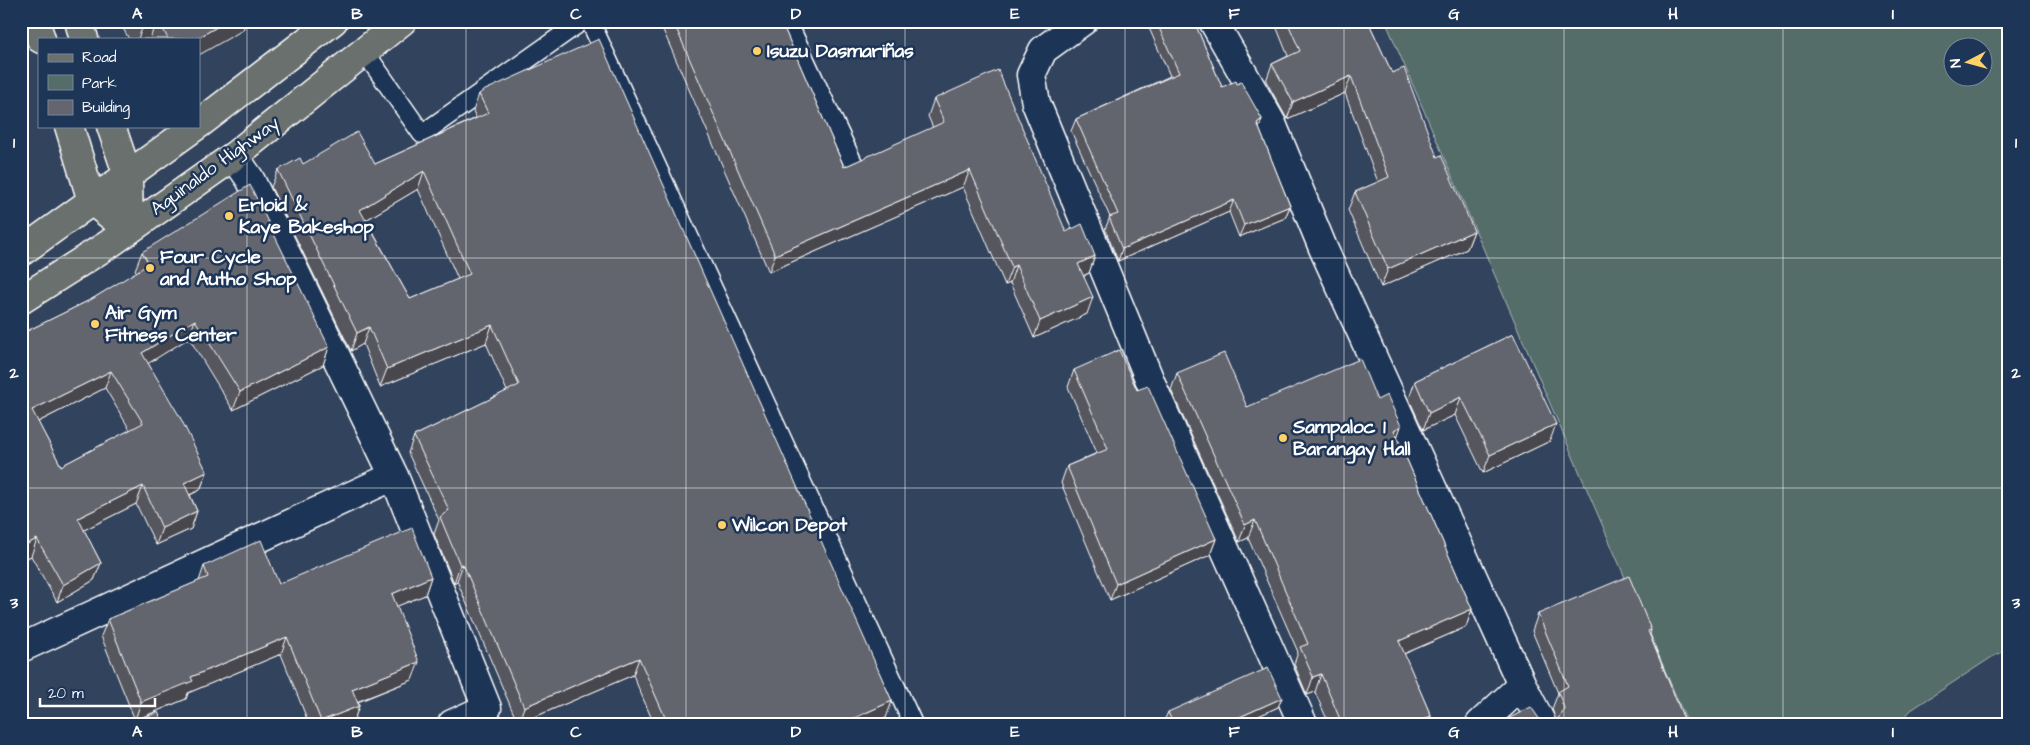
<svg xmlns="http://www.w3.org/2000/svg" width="2030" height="745" font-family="'Architects Daughter',sans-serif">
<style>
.green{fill:#546d69;stroke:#aab6b4;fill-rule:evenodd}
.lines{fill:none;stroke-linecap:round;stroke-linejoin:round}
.lane-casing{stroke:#fff;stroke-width:21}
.street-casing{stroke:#fff;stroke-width:31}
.primary-casing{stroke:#fff;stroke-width:31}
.lane{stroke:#1d3557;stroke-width:18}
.street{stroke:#1d3557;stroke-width:28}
.primary{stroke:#6a706d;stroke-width:28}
.wall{fill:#56575f;stroke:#fff;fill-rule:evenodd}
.shaded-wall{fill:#46474d;stroke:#fff}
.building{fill:#64656e;stroke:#fff;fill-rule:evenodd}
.grid{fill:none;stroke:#fff;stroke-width:1;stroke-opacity:0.55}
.poi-dot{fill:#ffd166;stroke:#1d3557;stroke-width:2}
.labels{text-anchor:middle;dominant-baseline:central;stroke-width:5;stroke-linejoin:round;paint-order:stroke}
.poi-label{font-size:19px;font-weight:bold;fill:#fff;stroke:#1d3557;text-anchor:start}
.street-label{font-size:19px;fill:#fff;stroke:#1d3557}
.neatline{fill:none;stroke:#fff;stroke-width:2}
.grid-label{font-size:16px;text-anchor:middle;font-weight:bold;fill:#fff}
</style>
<rect width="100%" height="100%" fill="#32435e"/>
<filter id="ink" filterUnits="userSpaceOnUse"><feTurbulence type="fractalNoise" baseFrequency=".02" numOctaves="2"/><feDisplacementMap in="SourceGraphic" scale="10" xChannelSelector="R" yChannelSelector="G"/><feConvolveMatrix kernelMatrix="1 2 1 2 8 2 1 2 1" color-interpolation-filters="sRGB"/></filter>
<g filter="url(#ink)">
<path class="green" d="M 1396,21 L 2009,21 L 2009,649 L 1992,657 L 1911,710 L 1898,724 L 1688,724 L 1387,25 ZM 1952,48 L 1982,48 L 1982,78 L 1952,78 Z"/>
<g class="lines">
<g class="lane-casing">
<path id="lane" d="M 590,21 L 913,724
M 787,21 L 854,165
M 364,51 L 422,134 L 582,21"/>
</g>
<g class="street-casing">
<path id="street" d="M 1083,21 L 1043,50 L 1031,75 L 1036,103 L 1153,388 L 1303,724
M 1213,21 L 1272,124 L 1323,248 L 1522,685 L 1542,724
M 234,156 L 250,179 L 394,476 L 487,708 L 452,724
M 21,648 L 394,476
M 1480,724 L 1522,685"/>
</g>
<g class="primary-casing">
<path id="primary" d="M 35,21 L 41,39
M 79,21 L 84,39
M 199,124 L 333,21
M 69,126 L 92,201 L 129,230
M 111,126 L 128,176 L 129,230
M 21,252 L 196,126
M 21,300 L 109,244 L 234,156 L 402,21"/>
</g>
<use href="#lane" class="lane"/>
<use href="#street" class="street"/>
<use href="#primary" class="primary"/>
</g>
<path class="wall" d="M 119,21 L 246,21 L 243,30 L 199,39 L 129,39 Z
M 659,21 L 781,21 L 844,167 L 933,128 L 928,116 L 934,99 L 1066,232 L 1095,256 L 1089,273 L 1084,276 L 1087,314 L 1034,338 L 1010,283 L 1005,285 L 963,187 L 769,272 Z
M 1152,21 L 1194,21 L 1222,87 L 1237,84 L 1262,119 L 1259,128 L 1290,206 L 1285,218 L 1239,237 L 1229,212 L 1118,261 L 1105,229 L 1110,217 L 1071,131 L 1076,119 L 1170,76 L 1149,28 Z
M 1274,21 L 1368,21 L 1392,73 L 1437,157 L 1474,231 L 1467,249 L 1381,287 L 1348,210 L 1355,192 L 1378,182 L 1345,93 L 1287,119 L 1266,81 L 1272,64 L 1288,56 Z
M 479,94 L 886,718 L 874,724 L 654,724 L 633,675 L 518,724 L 457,581 L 454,583 L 434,534 L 439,520 L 408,453 L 414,436 L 507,391 L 486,343 L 380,387 L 363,344 L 351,351 L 271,187 L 278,170 L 303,164 L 375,164 L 476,118 L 473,111 ZM 418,189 L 458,279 L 410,299 L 366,220 Z
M 142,252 L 329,347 L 323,365 L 233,410 L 189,338 L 148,363 L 207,472 L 200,490 L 190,495 L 197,511 L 191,529 L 156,545 L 136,504 L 84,530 L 101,563 L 94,580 L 57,602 L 31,556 L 21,561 L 21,334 L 92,299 L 137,272 L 135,270 ZM 105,388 L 130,430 L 61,466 L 38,422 Z
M 1513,334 L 1550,441 L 1483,473 L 1455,415 L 1423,430 L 1409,399 L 1415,381 Z
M 1074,370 L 1137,390 L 1216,539 L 1210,555 L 1110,600 L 1061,483 L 1067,466 L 1097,453 L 1068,387 Z
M 1177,373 L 1247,407 L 1377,400 L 1401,426 L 1397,437 L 1472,609 L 1466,627 L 1404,654 L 1431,716 L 1428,724 L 1329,724 L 1315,692 L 1307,695 L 1294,664 L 1298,652 L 1248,538 L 1239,542 L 1171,390 Z
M 204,566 L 279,584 L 431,577 L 425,595 L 397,606 L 412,680 L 358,702 L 359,706 L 353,723 L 351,724 L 309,724 L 281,654 L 188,693 L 186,699 L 135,720 L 101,636 L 108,619 L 199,581 Z
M 1538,614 L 1651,630 L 1650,634 L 1686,724 L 1505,724 L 1506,720 L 1540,720 L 1548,722 L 1556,720 L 1552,709 L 1558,693 L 1532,631 Z
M 1278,707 L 1241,724 L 1165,724 L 1164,721 L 1168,712 Z"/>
<path class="shaded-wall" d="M 152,21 L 156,21 L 150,39 L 138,39 L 143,26 Z
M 227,21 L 246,21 L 243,30 L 199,55 L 199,39 L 196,39 Z
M 1351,76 L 1345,93 L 1287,119 L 1293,102 Z
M 1262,119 L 1258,131 L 1257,123 Z
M 970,170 L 963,187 L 769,272 L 775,255 Z
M 424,171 L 418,189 L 354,227 L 360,210 Z
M 1234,200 L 1229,212 L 1118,261 L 1122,249 Z
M 1290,206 L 1285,218 L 1239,237 L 1244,225 Z
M 1474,231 L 1467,249 L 1381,287 L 1388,269 Z
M 1095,256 L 1089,273 L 1072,281 L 1078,264 Z
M 1016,265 L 1010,283 L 1005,285 L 1012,267 Z
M 1093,297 L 1087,314 L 1034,338 L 1040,321 Z
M 195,320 L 189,338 L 136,371 L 142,353 Z
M 492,325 L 486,343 L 380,387 L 387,369 Z
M 369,327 L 363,344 L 351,351 L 357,333 Z
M 329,347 L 323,365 L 233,410 L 240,392 Z
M 111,371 L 105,388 L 26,428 L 32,410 Z
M 1461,397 L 1455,415 L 1423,430 L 1429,413 Z
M 1556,424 L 1550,441 L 1483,473 L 1490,455 Z
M 1401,426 L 1395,444 L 1394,430 Z
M 207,472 L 200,490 L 178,500 L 184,483 Z
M 143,486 L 136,504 L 72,536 L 78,518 Z
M 197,511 L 191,529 L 156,545 L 162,528 Z
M 1255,520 L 1248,538 L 1239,542 L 1245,525 Z
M 37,539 L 31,556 L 21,561 L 21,547 Z
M 1216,539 L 1210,555 L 1110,600 L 1116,584 Z
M 101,563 L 94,580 L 57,602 L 63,585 Z
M 463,564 L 457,581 L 454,583 L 460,565 Z
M 431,577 L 425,595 L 385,611 L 392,594 Z
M 1472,609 L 1466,627 L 1392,659 L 1399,641 Z
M 287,637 L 281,654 L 188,693 L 186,699 L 135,720 L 141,702 L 191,677 Z
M 639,658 L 633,675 L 518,724 L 524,707 Z
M 419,662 L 412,680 L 346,706 L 352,689 Z
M 1321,674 L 1315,692 L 1307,695 L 1313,677 Z
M 1282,698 L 1278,707 L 1241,724 L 1224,724 Z
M 892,701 L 886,718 L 874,724 L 841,724 Z
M 359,706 L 353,723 L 351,724 L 320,724 L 321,721 Z
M 1431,716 L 1428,724 L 1414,724 Z"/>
<path class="building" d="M 140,21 L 152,21 L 143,26 Z
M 159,21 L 227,21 L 196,39 L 168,39 Z
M 673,21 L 781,21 L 844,167 L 944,122 L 934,99 L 998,70 L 1066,232 L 1082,224 L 1095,256 L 1078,264 L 1093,297 L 1040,321 L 1016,265 L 1012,267 L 970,170 L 775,255 Z
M 1156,21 L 1194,21 L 1222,87 L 1236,81 L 1237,84 L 1241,82 L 1262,119 L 1257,123 L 1290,206 L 1244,225 L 1234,200 L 1122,249 L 1109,217 L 1118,214 L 1076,119 L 1179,73 Z
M 1287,21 L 1368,21 L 1392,73 L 1404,68 L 1437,157 L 1441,155 L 1474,231 L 1388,269 L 1355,192 L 1389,177 L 1351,76 L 1293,102 L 1272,64 L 1300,51 Z
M 599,39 L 892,701 L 841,724 L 668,724 L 639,658 L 524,707 L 463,564 L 460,565 L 440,517 L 449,510 L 414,436 L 519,385 L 492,325 L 387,369 L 369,327 L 357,333 L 278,170 L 300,158 L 303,164 L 357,132 L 375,164 L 488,113 L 479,94 L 483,91 ZM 424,171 L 470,274 L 410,299 L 360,210 Z
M 250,185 L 329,347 L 240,392 L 195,320 L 142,353 L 180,417 L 207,472 L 184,483 L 197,511 L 162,528 L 143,486 L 78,518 L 101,563 L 63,585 L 37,539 L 21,547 L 21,334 L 92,299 L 149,264 L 142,252 ZM 111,371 L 143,423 L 61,466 L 32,410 Z
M 1513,334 L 1556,424 L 1490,455 L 1461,397 L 1429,413 L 1415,381 Z
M 1119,350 L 1137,390 L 1148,386 L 1216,539 L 1116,584 L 1067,466 L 1108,449 L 1074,370 Z
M 1224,353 L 1247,407 L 1360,359 L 1377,400 L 1387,395 L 1401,426 L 1394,430 L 1472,609 L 1399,641 L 1431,716 L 1414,724 L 1342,724 L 1321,674 L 1313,677 L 1300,647 L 1308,644 L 1255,520 L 1245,525 L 1177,373 Z
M 412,528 L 431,577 L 392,594 L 419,662 L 352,689 L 359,706 L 321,721 L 287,637 L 191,677 L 193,681 L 141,702 L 108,619 L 208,577 L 204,566 L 261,540 L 279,584 Z
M 1629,576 L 1651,630 L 1648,631 L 1686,724 L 1508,724 L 1506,720 L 1531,707 L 1540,720 L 1548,722 L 1555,721 L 1561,715 L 1564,708 L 1558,692 L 1568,686 L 1538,614 Z
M 1268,668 L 1282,698 L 1224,724 L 1173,724 L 1168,712 Z
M 158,712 L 163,724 L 130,724 Z"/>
</g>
<path class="grid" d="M 247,21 L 247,724M 466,21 L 466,724M 686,21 L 686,724M 905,21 L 905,724M 1125,21 L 1125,724M 1344,21 L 1344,724M 1564,21 L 1564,724M 1783,21 L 1783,724M 21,258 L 2009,258M 21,488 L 2009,488"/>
<g class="poi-dot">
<circle cx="757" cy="51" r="5"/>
<circle cx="229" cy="216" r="5"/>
<circle cx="150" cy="268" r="5"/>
<circle cx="95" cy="324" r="5"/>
<circle cx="1283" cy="438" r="5"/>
<circle cx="722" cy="525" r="5"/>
</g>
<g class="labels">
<g class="poi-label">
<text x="767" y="51">Isuzu Dasmariñas</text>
<text x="239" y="205">Erloid &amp;<tspan x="239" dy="22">Kaye Bakeshop</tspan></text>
<text x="160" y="257">Four Cycle<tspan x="160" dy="22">and Autho Shop</tspan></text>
<text x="105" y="313">Air Gym<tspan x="105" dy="22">Fitness Center</tspan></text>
<text x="1293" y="427">Sampaloc 1<tspan x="1293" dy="22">Barangay Hall</tspan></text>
<text x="732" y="525">Wilcon Depot</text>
</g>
<g class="street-label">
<text transform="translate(215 166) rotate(-36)">Aguinaldo Highway</text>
</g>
</g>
<rect width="2030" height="745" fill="none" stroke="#1d3557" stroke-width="55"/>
<rect x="38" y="38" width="162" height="90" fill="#1d3557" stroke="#77869a"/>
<rect x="48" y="54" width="25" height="8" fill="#6a706d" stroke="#77869a"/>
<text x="82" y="62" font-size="15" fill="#ffffff">Road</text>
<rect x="48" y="75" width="25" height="15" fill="#546d69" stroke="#77869a"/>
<text x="82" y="88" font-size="15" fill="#ffffff">Park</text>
<rect x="48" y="100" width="25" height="15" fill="#64656e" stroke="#77869a"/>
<text x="82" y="112" font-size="15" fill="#ffffff">Building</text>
<g transform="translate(1968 62) rotate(264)"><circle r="24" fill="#1d3557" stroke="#77869a"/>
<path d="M0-4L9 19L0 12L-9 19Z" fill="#ffd166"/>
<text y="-8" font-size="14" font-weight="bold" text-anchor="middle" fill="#ffffff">N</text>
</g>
<path d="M40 698v8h115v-8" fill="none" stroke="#ffffff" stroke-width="2.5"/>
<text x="48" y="698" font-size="15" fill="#ffffff" stroke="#1d3557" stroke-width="4" paint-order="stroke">20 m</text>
<rect x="28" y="28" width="1974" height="690" class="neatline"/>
<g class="grid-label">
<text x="137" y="19">A</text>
<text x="357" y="19">B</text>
<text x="576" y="19">C</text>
<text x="796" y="19">D</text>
<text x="1015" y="19">E</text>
<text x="1234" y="19">F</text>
<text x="1454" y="19">G</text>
<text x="1673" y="19">H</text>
<text x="1893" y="19">I</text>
<text x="14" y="148">1</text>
<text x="2016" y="148">1</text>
<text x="14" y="378">2</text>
<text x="2016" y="378">2</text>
<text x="14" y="608">3</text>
<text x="2016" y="608">3</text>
<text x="137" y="737">A</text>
<text x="357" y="737">B</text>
<text x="576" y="737">C</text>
<text x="796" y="737">D</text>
<text x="1015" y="737">E</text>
<text x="1234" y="737">F</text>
<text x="1454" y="737">G</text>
<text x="1673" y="737">H</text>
<text x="1893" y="737">I</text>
</g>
</svg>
